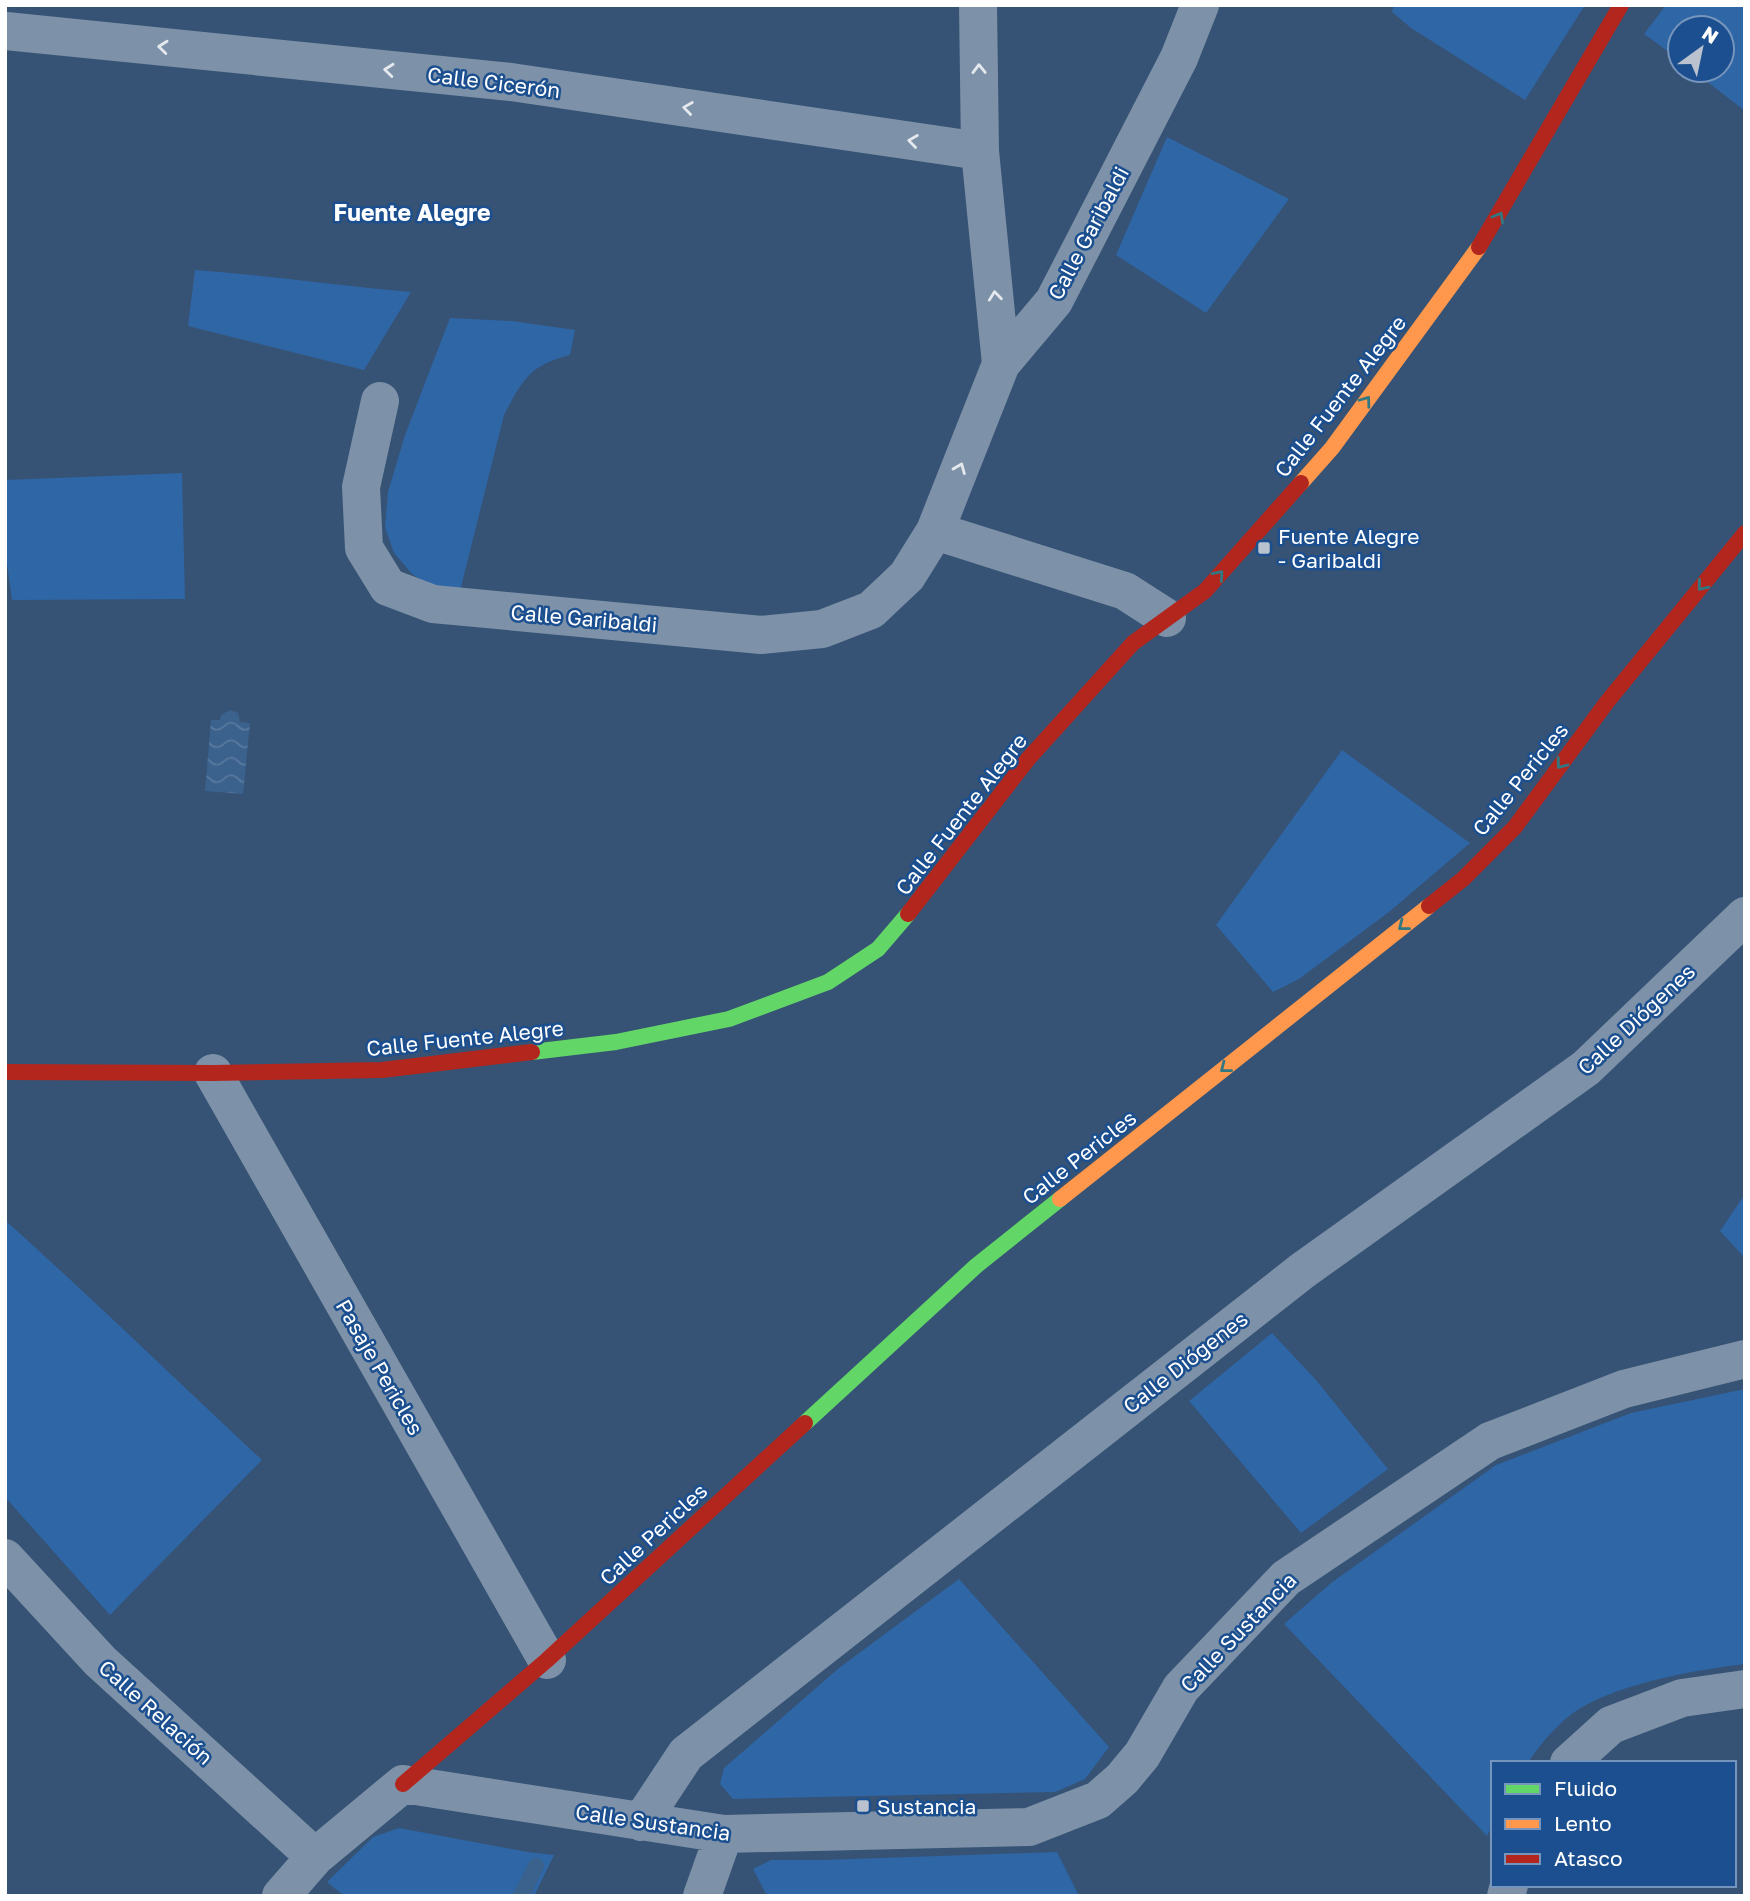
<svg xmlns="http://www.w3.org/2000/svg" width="1750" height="1901" font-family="'Golos Text',sans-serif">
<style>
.grass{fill:#2f66a5}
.water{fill:url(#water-waves)}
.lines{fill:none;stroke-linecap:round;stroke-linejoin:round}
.stream{stroke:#3b618d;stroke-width:16}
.street{stroke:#7d92a8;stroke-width:38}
.fast{stroke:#63d668;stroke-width:16}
.slow{stroke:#ff974d;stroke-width:16}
.jam{stroke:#b3261e;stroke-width:16}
.oneway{stroke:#e5e9ee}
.oneway2{stroke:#317883}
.poi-dot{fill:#b9c2ce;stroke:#1b4f8f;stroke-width:2.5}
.labels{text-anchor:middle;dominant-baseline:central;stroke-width:5;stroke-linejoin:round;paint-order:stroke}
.street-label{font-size:21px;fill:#fff;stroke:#1b4f8f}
.poi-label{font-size:21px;fill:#fff;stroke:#1b4f8f;text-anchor:start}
.neighbourhood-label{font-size:23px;font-weight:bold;fill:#fff;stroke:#1b4f8f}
</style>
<defs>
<pattern id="water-waves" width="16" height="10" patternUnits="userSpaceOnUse" patternTransform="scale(1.75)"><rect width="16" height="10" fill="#3b618d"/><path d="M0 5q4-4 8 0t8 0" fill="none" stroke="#58799e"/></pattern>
</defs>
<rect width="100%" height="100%" fill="#365274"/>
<path class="grass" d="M 1394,5 L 1585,5 L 1525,100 L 1411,28 L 1392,12 Z
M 1666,5 L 1745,5 L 1745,111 L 1692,70 L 1722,70 L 1722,28 L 1680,28 L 1680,60 L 1644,34 Z
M 1167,137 L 1289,199 L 1206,313 L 1116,255 Z
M 195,270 C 267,275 339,286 411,292 L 364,370 L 188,326 Z
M 450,318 L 512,321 L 575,330 L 570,355 C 530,365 523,379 504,415 L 460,591 L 434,588 L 412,574 L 394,553 L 385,527 L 388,492 L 405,435 Z
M 182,473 L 185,599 L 12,600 L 5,549 L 5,480 Z
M 1342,750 L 1470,843 L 1389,912 L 1299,979 L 1273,992 L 1216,925 Z
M 1745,1194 L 1745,1258 L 1720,1231 Z
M 5,1220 C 92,1298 176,1380 262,1460 L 110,1615 L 5,1497 Z
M 1272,1333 L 1316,1380 L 1388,1469 L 1301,1533 L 1189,1401 Z
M 1745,1389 L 1745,1664 C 1695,1670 1622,1683 1579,1709 C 1561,1720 1539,1745 1528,1763 L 1493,1763 L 1493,1824 L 1487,1836 L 1284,1624 L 1331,1583 L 1496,1465 L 1631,1413 Z
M 959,1579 L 1109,1747 L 1085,1779 L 1055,1792 L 733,1799 L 720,1784 L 724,1768 L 839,1668 Z
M 399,1828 L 528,1852 L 554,1855 L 534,1896 L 344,1896 L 327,1882 L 373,1837 Z
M 1057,1852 L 1079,1896 L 767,1896 L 753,1869 L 771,1860 L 822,1860 Z"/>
<path class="water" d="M 230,710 L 238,713 L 240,722 L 250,723 L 243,794 L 205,791 L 211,720 L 220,720 L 221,715 Z"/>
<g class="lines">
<path class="stream" d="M 521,1896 L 536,1866"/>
<path class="street" d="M 978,5 L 980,151 L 1001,364
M 6,31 L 511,82 L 980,151
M 380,401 L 361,487 L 364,548 L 388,587 L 433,604 L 761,635 L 822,629 L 871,610 L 907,576 L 935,531 L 1001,364 L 1054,301 L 1179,58 L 1200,5
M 935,531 L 1125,591 L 1167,618
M 213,1073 L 547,1660
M 5,1558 L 100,1661 L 315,1857
M 1569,1763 L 1611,1725 L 1682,1698 L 1745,1689
M 641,1822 L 686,1754 L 1302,1271 L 1586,1068 L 1745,916
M 281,1896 L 315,1857 L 403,1784 L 724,1834 L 1029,1827 L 1098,1800 L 1122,1779 L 1142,1755 L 1181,1688 L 1286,1578 L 1490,1441 L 1624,1389 L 1745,1359
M 702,1896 L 724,1834
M 1506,1896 L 1509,1885"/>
<path class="fast" d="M 532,1052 L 616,1042 L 729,1019 L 828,982 L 878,949 L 908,914
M 805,1423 L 976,1266 L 1060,1199"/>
<path class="slow" d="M 1301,483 L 1332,448 L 1479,247
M 1060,1199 L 1429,906"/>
<path class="jam" d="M 1479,247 L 1621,5
M 1429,906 L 1463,879 L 1515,827 L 1607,702 L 1745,533
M 908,914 L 1028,759 L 1133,643 L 1205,591 L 1301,483
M 5,1072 L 213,1073 L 382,1070 L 532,1052
M 403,1784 L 547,1660 L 805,1423"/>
</g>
<defs><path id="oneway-chevron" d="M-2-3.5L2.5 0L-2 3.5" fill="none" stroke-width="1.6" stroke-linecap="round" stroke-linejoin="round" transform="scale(1.75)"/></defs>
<g class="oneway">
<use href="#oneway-chevron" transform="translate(163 47) rotate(-174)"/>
<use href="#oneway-chevron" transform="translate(979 69) rotate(-91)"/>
<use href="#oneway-chevron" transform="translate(389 70) rotate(-174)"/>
<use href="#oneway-chevron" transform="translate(688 108) rotate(-172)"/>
<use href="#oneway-chevron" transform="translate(913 141) rotate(-172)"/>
<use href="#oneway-chevron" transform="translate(995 296) rotate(-96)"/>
<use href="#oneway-chevron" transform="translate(960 468) rotate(-68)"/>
</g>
<g class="oneway2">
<use href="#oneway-chevron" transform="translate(1499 217) rotate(-60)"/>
<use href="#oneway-chevron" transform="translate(1366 401) rotate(-54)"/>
<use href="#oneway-chevron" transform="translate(1219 575) rotate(-49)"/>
<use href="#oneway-chevron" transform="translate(1702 586) rotate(129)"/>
<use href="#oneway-chevron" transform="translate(1561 764) rotate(127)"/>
<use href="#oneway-chevron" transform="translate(1403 926) rotate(142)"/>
<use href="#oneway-chevron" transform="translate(1225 1068) rotate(142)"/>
</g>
<g class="poi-dot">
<rect x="1257" y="541" width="14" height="14" rx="3.5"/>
<rect x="856" y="1799" width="14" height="14" rx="3.5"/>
</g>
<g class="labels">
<g class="street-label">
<text transform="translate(494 82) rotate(7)">Calle Cicerón</text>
<text transform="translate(1088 233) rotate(-62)">Calle Garibaldi</text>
<text transform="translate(1340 396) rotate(-52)">Calle Fuente Alegre</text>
<text transform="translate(584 618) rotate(5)">Calle Garibaldi</text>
<text transform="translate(1520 779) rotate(-51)">Calle Pericles</text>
<text transform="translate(961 814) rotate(-52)">Calle Fuente Alegre</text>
<text transform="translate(1636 1019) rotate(-43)">Calle Diógenes</text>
<text transform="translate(465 1038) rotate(-6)">Calle Fuente Alegre</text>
<text transform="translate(1079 1157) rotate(-38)">Calle Pericles</text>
<text transform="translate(1185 1362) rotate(-38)">Calle Diógenes</text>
<text transform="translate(380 1367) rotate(60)">Pasaje Pericles</text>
<text transform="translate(653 1534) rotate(-43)">Calle Pericles</text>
<text transform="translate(1238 1632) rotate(-46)">Calle Sustancia</text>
<text transform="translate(156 1712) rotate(42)">Calle Relación</text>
<text transform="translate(653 1822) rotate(8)">Calle Sustancia</text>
</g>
<g class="poi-label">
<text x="1278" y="536">Fuente Alegre<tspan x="1278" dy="24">- Garibaldi</tspan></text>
<text x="877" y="1806">Sustancia</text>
</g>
<g class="neighbourhood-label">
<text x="412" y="212">Fuente Alegre</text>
</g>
</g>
<rect width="1750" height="1901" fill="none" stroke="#ffffff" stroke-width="14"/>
<rect x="1491" y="1761" width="245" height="126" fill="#1b4f8f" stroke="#7695bc" stroke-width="2"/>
<rect x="1505" y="1784" width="35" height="10" fill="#63d668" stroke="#7695bc" stroke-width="2"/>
<text x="1554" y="1796" font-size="21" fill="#ffffff">Fluido</text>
<rect x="1505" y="1819" width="35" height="10" fill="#ff974d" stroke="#7695bc" stroke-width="2"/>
<text x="1554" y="1831" font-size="21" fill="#ffffff">Lento</text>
<rect x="1505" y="1854" width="35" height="10" fill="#b3261e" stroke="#7695bc" stroke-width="2"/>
<text x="1554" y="1866" font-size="21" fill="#ffffff">Atasco</text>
<g transform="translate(1701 49) rotate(33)"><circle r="33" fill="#1b4f8f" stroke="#7695bc" stroke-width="2"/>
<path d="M0-5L12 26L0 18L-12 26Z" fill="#b9c2ce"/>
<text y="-10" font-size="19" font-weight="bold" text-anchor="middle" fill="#ffffff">N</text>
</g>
</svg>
